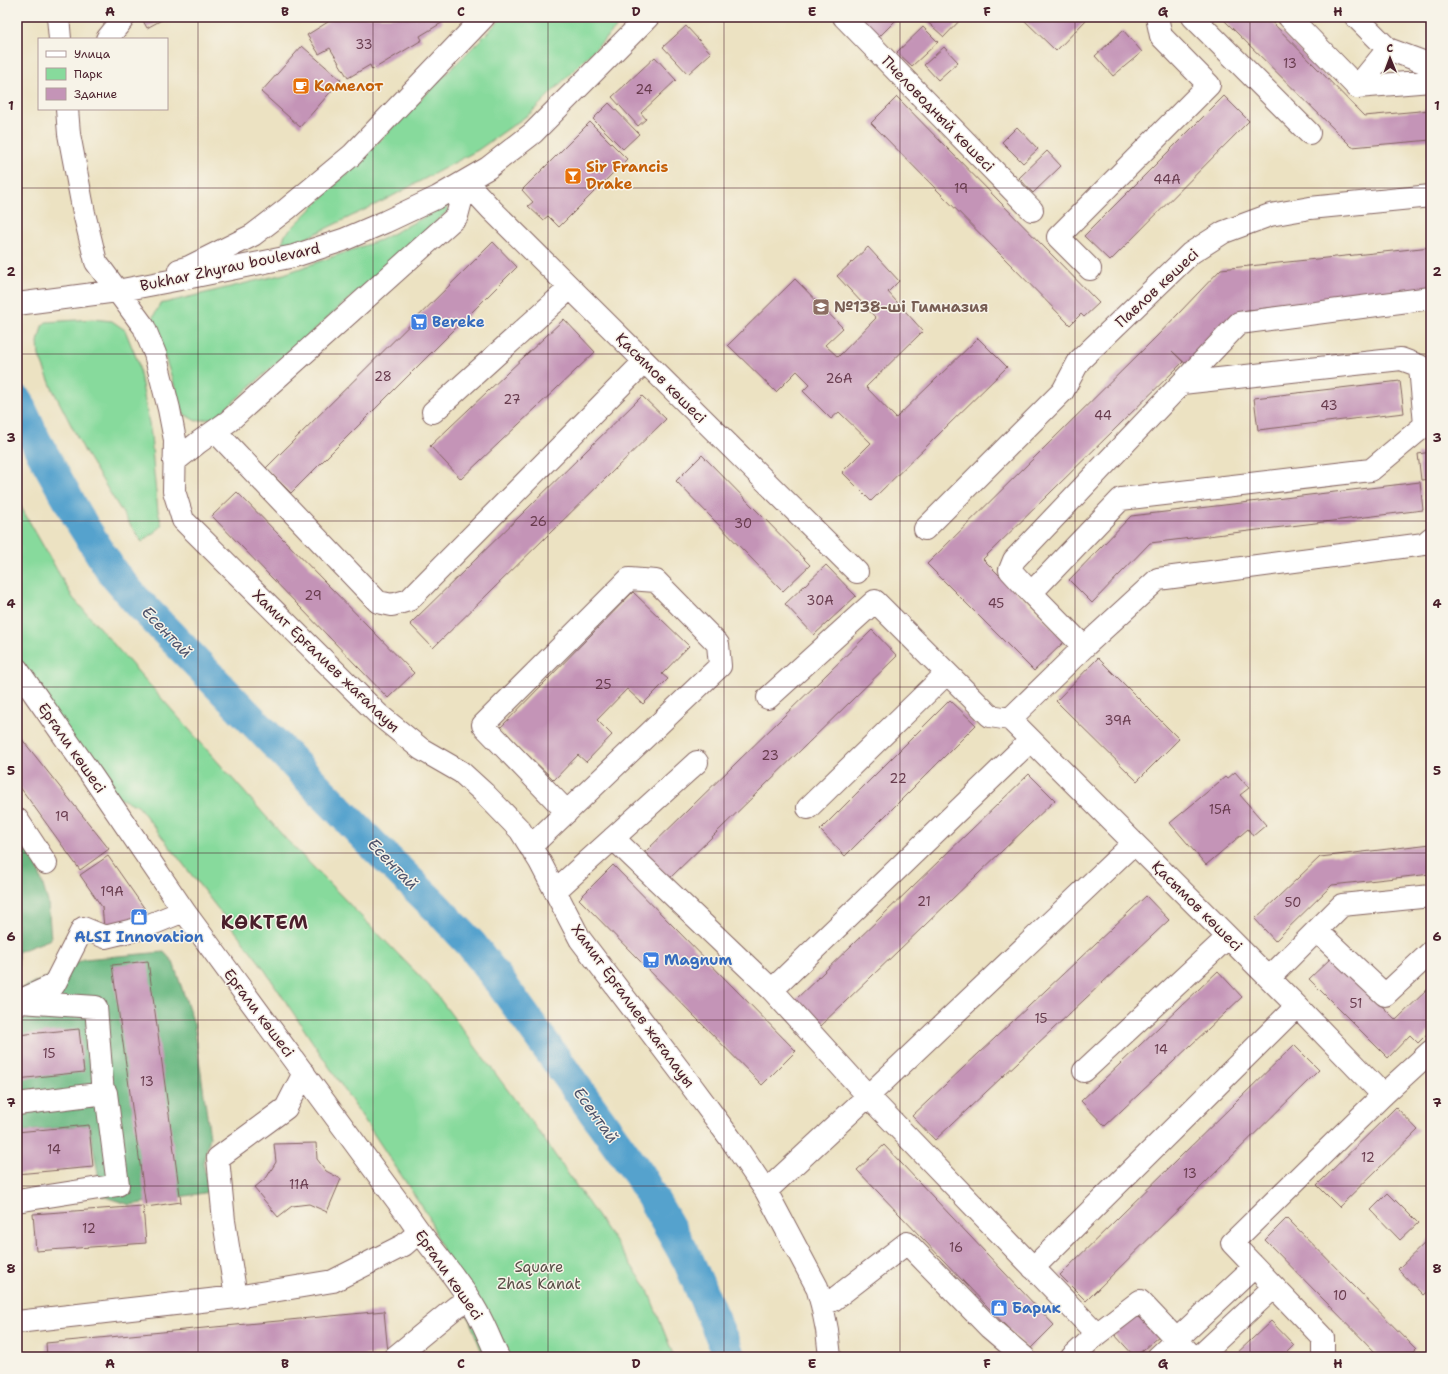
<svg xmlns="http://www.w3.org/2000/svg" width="1448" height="1374" font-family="'Shantell Sans',sans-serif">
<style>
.green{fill:#87da9c;stroke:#687c64}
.forest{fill:#6dba84;stroke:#5c6c58}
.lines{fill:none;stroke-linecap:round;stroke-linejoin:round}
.river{stroke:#54a2cd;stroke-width:32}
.building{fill:#c494b7}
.minor-casing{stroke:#836360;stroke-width:24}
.minor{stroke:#fff;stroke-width:22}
.grid{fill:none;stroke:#4a1f2b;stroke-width:1;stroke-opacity:0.55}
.labels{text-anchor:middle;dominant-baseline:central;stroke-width:3;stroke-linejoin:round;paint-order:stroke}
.number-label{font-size:13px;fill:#683c4e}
.food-label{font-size:15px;font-weight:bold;fill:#c56008;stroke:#f7f3e8;text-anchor:start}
.street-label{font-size:15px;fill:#4a1f2b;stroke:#f7f3e8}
.education-label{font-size:15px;font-weight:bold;fill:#785e54;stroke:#f7f3e8;text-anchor:start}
.shop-label{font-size:15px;font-weight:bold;fill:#366cbe;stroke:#f7f3e8;text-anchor:start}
.park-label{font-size:15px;fill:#594e47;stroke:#f7f3e8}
.water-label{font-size:16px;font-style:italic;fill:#4e536c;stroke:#f7f3e8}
.district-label{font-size:19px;font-weight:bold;letter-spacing:1px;fill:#4a1f2b;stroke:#f7f3e8}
.neatline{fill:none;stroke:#4a1f2b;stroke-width:1.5}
.grid-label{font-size:13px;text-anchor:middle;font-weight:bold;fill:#4a1f2b}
</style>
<rect width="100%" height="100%" fill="#f7f3e8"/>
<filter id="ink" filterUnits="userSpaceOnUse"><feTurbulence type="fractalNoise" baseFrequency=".025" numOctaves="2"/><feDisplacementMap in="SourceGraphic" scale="8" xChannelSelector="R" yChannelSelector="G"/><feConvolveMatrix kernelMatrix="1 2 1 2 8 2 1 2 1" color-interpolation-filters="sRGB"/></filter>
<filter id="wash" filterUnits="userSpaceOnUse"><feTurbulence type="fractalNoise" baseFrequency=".012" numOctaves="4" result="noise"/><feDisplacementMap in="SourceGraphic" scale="16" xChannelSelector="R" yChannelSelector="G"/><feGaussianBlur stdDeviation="0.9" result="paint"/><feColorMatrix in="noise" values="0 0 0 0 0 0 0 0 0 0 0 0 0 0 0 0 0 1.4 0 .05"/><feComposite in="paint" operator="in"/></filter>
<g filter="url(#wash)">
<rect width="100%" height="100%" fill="#ece2c2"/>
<path class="green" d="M 503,17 L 627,17 L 532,112 L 478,150 L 387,199 L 290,246 L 282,243 L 285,235 Z
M 446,206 L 448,211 L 215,418 L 196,421 L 184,414 L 152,319 L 160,304 L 284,274 L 380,240 Z
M 93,319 L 112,321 L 125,330 L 138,362 L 151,435 L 154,474 L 158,511 L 162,526 L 142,542 L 125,517 L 85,452 L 53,390 L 39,356 L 38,342 L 42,326 L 46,322 Z
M 17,500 L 73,598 L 285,838 L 433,990 L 539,1132 L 647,1288 L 674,1357 L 484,1357 L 429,1217 L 260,963 L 138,806 L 114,796 L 17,666 Z"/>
<path class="forest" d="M 17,827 L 31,846 L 48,902 L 51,939 L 18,952 L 18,990 L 57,973 L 84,959 L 164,952 L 173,962 L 194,1024 L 210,1137 L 203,1163 L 210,1192 L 130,1205 L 102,1196 L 89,1125 L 17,1132 Z"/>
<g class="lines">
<path class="river" d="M 17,401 L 35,440 L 82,524 L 113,573 L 135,599 L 373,845 L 435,906 L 471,944 L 497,978 L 638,1173 L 688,1260 L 730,1357"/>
</g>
<g id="blocks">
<path class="building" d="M 141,17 L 167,17 L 147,28 Z
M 336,17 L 440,17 L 443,22 L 420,36 L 422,40 L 372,70 L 370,65 L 348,78 L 330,48 L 319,54 L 307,35 Z
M 865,17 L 899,17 L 879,37 L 862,20 Z
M 922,17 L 963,17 L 944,37 Z
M 1021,17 L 1085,17 L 1087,19 L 1056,51 Z
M 1221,17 L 1267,17 L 1364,116 L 1431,110 L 1431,140 L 1352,147 Z
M 686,26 L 711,53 L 688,74 L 663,47 Z
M 923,27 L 938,42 L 912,66 L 897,52 Z
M 1123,30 L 1142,52 L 1113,76 L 1095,56 Z
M 302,46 L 341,80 L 300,127 L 261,92 Z
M 944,47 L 958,62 L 938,80 L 924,65 Z
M 655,57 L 676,80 L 641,113 L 646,119 L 638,126 L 612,97 Z
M 1224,96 L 1249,121 L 1110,261 L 1084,236 Z
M 897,97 L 1099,303 L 1084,317 L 1081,314 L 1070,325 L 871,123 Z
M 609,103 L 639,134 L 623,149 L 593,119 Z
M 590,122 L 627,159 L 559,227 L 548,216 L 543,220 L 528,206 L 533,202 L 522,190 Z
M 1017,127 L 1038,149 L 1023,163 L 1002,142 Z
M 1047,151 L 1061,166 L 1033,193 L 1019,178 Z
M 493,242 L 517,267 L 291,493 L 266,468 Z
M 868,247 L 899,281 L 888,292 L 923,331 L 866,387 L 896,418 L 978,338 L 1007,367 L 871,501 L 842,472 L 871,443 L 839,412 L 831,419 L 803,391 L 810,384 L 797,371 L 776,392 L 728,345 L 795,279 L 843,328 L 825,345 L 838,357 L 876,318 L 837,276 Z
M 1431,247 L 1431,289 L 1241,311 L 1188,366 L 1172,351 L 1183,362 L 983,559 L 1065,641 L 1034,671 L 927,564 L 1157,336 L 1221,269 Z
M 564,319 L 595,352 L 461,479 L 430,446 Z
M 1400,381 L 1404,413 L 1258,430 L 1254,398 Z
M 642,396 L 666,419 L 433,648 L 410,624 Z
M 1431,452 L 1431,479 L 1421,480 L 1418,454 Z
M 702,455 L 810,565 L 783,591 L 676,481 Z
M 1420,482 L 1423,510 L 1150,543 L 1092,603 L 1069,580 L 1131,516 Z
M 237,492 L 414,673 L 388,698 L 212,516 Z
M 826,565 L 856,596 L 814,635 L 785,604 Z
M 633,592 L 689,646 L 662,674 L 668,679 L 643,704 L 627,689 L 597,720 L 612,735 L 586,762 L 578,755 L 554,780 L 500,728 Z
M 872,630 L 897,656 L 669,879 L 643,854 Z
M 1098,658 L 1179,739 L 1137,781 L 1056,701 Z
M 950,700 L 976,725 L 845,856 L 820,830 Z
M 17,733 L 109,849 L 80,870 L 17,783 Z
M 1235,772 L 1249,788 L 1240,795 L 1266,825 L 1253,836 L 1248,829 L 1206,865 L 1170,823 L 1225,777 L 1227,779 Z
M 1029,774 L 1055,800 L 819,1027 L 794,1001 Z
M 1431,844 L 1431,874 L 1332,885 L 1275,941 L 1255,919 L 1320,857 Z
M 108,856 L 147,912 L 139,917 L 140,923 L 104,927 L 102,907 L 80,875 Z
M 613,865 L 796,1051 L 762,1085 L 579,899 Z
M 1146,896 L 1169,920 L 935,1140 L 912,1116 Z
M 1332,957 L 1396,1020 L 1431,986 L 1431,1030 L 1418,1043 L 1410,1035 L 1388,1058 L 1309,979 Z
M 148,961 L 181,1202 L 146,1207 L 112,965 Z
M 1218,971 L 1242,997 L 1105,1126 L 1081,1101 Z
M 79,1029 L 84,1072 L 17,1079 L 17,1035 Z
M 1294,1045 L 1319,1070 L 1086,1301 L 1060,1275 Z
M 1396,1107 L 1418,1130 L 1339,1207 L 1317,1185 Z
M 89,1125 L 93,1167 L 17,1174 L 17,1132 Z
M 316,1143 L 317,1159 L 326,1171 L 341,1179 L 327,1212 L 309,1204 L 292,1206 L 278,1217 L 254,1188 L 267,1177 L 276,1162 L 274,1144 Z
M 884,1145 L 1054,1325 L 1029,1350 L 857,1170 Z
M 1388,1193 L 1418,1223 L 1400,1240 L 1371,1210 Z
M 143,1206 L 146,1243 L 36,1251 L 33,1214 Z
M 1287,1218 L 1416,1349 L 1408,1357 L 1380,1357 L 1265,1240 Z
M 1431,1237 L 1431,1288 L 1423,1295 L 1398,1269 Z
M 384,1311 L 388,1353 L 347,1357 L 47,1357 L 46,1343 Z
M 1139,1312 L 1160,1335 L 1135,1357 L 1114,1334 Z
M 1271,1321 L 1294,1345 L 1282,1357 L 1233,1357 Z"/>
</g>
</g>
<g filter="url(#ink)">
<use href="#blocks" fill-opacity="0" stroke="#836360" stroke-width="1"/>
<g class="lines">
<g class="minor-casing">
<path id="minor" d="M 58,17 L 60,39
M 844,17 L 1032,210
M 1193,17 L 1309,133
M 1289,17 L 1357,87 L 1431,81
M 1356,17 L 1388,49
M 107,39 L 123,19
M 1357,87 L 1388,49 L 1431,65
M 67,109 L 69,134 L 84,213 L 96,262 L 144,327 L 155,354 L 169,409 L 175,440 L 174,491 L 183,520 L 378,714 L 421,749 L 461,772 L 484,793 L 520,830 L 540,862 L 580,939 L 687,1080 L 730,1138 L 766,1191 L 817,1287 L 822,1305 L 827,1330 L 830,1357
M 466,182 L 492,210 L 857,572
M 1090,269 L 1058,237 L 1209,85 L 1161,36 L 1157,17
M 179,270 L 189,267 L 253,235 L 287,209 L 352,155 L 484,17
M 1431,298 L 1239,323 L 1014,560 L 1010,570 L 1031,593 L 1121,499 L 1371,470 L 1425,425 L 1431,425
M 17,304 L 117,291 L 196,276 L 294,256 L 343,240 L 385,222 L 438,197 L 488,168 L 533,133 L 648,17
M 1182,383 L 1401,359 L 1420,366 L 1425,425
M 433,412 L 570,288
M 215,431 L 378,602 L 392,605 L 409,600 L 644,362
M 174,462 L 199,442 L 229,421 L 457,216 L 466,182
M 925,529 L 1063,391 L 1079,361 L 1191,253 L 1224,232 L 1270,215 L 1310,208 L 1431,196
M 1031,593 L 1084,647
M 17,669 L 92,776 L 184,911 L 407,1214 C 429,1248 458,1277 477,1312 C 485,1326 491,1342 498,1357
M 768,698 L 875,601 L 990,716 L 1010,719
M 1010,719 L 1297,1006 L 1383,1095
M 1010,719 L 1084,647 L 1158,579 L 1424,544 L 1431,538
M 808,808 L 947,673
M 17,819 L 46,863
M 613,838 L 772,990 L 868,1096 L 1097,1334
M 530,847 L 720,666 L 718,644 L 656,581 L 629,579 L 483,725 L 567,812
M 555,891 L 697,762
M 1317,931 L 1385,995 L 1431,952
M 1269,978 L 1342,905 L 1431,896
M 772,990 L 1031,740
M 17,1002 L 54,985 L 83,928 L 105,937 L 142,928 L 184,911
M 20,1002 L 96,1007 L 103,1094
M 1084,1071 L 1228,937
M 17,1104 L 106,1093 L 118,1185 L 17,1201
M 766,1191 L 868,1096 L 1134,843
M 1033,1268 L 1297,1006
M 236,1297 L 224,1221 L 218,1158 L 286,1108 L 304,1073
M 822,1305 L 833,1300 L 907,1243 L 990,1328 L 1024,1357
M 17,1322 L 236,1297 L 333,1281 L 404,1245 L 419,1232
M 395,1357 L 456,1307 L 469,1299
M 1072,1357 L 1097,1334 L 1140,1301 L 1193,1357
M 1158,1357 L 1254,1267
M 1199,1357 L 1274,1287
M 1323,1357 L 1323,1338 L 1232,1243 L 1383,1095 L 1431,1051"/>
</g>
<use href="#minor" class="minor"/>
</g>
</g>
<path class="grid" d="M 198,17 L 198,1357M 373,17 L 373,1357M 548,17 L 548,1357M 724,17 L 724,1357M 900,17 L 900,1357M 1075,17 L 1075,1357M 1250,17 L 1250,1357M 17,188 L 1431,188M 17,354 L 1431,354M 17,521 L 1431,521M 17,687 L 1431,687M 17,853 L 1431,853M 17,1020 L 1431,1020M 17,1186 L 1431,1186"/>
<defs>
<g id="cafe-square" transform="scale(0.9)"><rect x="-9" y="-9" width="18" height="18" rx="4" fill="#e8710a" stroke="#f7f3e8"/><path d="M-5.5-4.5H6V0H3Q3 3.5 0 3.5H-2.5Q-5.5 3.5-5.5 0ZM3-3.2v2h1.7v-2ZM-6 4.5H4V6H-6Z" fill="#fff"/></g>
<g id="bar-square" transform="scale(0.9)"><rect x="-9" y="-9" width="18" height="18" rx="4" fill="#e8710a" stroke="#f7f3e8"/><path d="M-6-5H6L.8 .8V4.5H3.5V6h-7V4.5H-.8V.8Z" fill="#fff"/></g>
<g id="school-square" transform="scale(0.9)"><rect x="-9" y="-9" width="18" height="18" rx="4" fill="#8d6e63" stroke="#f7f3e8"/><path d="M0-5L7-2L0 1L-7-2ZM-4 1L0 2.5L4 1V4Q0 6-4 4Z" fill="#fff"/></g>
<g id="supermarket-square" transform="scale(0.9)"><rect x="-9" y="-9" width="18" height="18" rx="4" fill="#3f7fe0" stroke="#f7f3e8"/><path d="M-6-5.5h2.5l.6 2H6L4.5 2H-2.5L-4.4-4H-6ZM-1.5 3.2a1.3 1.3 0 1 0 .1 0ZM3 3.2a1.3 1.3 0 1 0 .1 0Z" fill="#fff"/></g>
<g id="shop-square" transform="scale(0.9)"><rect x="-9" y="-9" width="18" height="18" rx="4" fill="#3f7fe0" stroke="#f7f3e8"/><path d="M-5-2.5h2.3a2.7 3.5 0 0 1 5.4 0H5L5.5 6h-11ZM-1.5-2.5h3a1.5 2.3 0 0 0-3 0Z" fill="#fff"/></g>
</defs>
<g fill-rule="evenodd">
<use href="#cafe-square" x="301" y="86"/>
<use href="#bar-square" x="573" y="176"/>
<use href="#school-square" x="821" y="307"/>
<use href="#supermarket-square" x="419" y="322"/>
<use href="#shop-square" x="139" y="917"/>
<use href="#supermarket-square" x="651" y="960"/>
<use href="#shop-square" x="999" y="1308"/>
</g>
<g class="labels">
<g class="number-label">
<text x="364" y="44">33</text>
<text x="1290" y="63">13</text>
<text x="644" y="89">24</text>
<text x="1167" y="179">44А</text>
<text x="961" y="188">19</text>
<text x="383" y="376">28</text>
<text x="839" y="378">26А</text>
<text x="512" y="399">27</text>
<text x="1329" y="405">43</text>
<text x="1103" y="415">44</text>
<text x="538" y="521">26</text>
<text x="743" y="523">30</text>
<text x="313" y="595">29</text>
<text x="820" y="600">30А</text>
<text x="996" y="603">45</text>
<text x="603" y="684">25</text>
<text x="1118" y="720">39А</text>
<text x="770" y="755">23</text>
<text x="898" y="778">22</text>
<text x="1220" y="809">15А</text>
<text x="62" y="816">19</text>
<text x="112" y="891">19А</text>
<text x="924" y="901">21</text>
<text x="1293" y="902">50</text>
<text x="1356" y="1003">51</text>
<text x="1041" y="1018">15</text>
<text x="1161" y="1049">14</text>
<text x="49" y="1053">15</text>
<text x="147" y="1081">13</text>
<text x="54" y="1149">14</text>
<text x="1368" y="1157">12</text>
<text x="1190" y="1173">13</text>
<text x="299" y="1184">11А</text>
<text x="89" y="1228">12</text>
<text x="956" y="1247">16</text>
<text x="1340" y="1295">10</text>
</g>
<g class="food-label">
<text x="314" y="86">Камелот</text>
<text x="586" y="167">Sir Francis<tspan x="586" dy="17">Drake</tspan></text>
</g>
<g class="street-label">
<text transform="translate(938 114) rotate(46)">Пчеловодный көшесі</text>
<text transform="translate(230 267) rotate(-12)">Bukhar Zhyrau boulevard</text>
<text transform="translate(1157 288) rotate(-43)">Павлов көшесі</text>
<text transform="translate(661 378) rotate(45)">Қасымов көшесі</text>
<text transform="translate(326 661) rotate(44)">Хамит Ерғалиев жағалауы</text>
<text transform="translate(72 748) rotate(55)">Ерғали көшесі</text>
<text transform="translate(1197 906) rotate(45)">Қасымов көшесі</text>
<text transform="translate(633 1006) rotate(54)">Хамит Ерғалиев жағалауы</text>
<text transform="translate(259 1013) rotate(53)">Ерғали көшесі</text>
<text transform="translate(449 1275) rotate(55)">Ерғали көшесі</text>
</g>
<g class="education-label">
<text x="834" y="307">№138-ші Гимназия</text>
</g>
<g class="shop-label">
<text x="432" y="322">Bereke</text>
<text x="139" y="937" text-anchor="middle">ALSI Innovation</text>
<text x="664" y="960">Magnum</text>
<text x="1012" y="1308">Барик</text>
</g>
<g class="park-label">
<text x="539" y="1267">Square<tspan x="539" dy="17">Zhas Kanat</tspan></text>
</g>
<g class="water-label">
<text transform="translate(167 632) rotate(46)">Есентай</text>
<text transform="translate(393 864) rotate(46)">Есентай</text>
<text transform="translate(596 1115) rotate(54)">Есентай</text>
</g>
<g class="district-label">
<text x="265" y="922">КӨКТЕМ</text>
</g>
</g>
<rect width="1448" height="1374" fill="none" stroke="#f7f3e8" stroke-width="44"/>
<rect x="38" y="38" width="130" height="72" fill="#f7f3e8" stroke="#b29e9c"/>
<rect x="46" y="51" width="20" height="6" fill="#ffffff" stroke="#b29e9c"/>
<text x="74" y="58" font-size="12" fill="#4a1f2b">Улица</text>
<rect x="46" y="68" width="20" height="12" fill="#87da9c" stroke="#b29e9c"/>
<text x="74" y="78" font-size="12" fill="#4a1f2b">Парк</text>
<rect x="46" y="88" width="20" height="12" fill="#c494b7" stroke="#b29e9c"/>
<text x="74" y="98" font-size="12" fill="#4a1f2b">Здание</text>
<g transform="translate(1390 58) rotate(359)" stroke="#f7f3e8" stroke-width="3" paint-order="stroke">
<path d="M0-3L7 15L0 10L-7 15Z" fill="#4a1f2b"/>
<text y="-6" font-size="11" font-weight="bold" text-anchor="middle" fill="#4a1f2b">С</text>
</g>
<rect x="22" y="22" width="1404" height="1330" class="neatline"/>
<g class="grid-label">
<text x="110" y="16">A</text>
<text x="285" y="16">B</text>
<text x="461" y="16">C</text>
<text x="636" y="16">D</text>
<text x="812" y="16">E</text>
<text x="987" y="16">F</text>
<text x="1163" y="16">G</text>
<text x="1338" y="16">H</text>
<text x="11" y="110">1</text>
<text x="1437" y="110">1</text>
<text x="11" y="276">2</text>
<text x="1437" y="276">2</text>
<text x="11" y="442">3</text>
<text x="1437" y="442">3</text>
<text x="11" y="608">4</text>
<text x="1437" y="608">4</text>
<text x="11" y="775">5</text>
<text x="1437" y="775">5</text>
<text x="11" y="941">6</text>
<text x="1437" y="941">6</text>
<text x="11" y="1107">7</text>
<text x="1437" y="1107">7</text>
<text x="11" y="1273">8</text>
<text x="1437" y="1273">8</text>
<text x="110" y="1368">A</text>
<text x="285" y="1368">B</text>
<text x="461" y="1368">C</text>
<text x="636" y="1368">D</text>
<text x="812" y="1368">E</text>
<text x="987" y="1368">F</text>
<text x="1163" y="1368">G</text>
<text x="1338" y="1368">H</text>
</g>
</svg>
